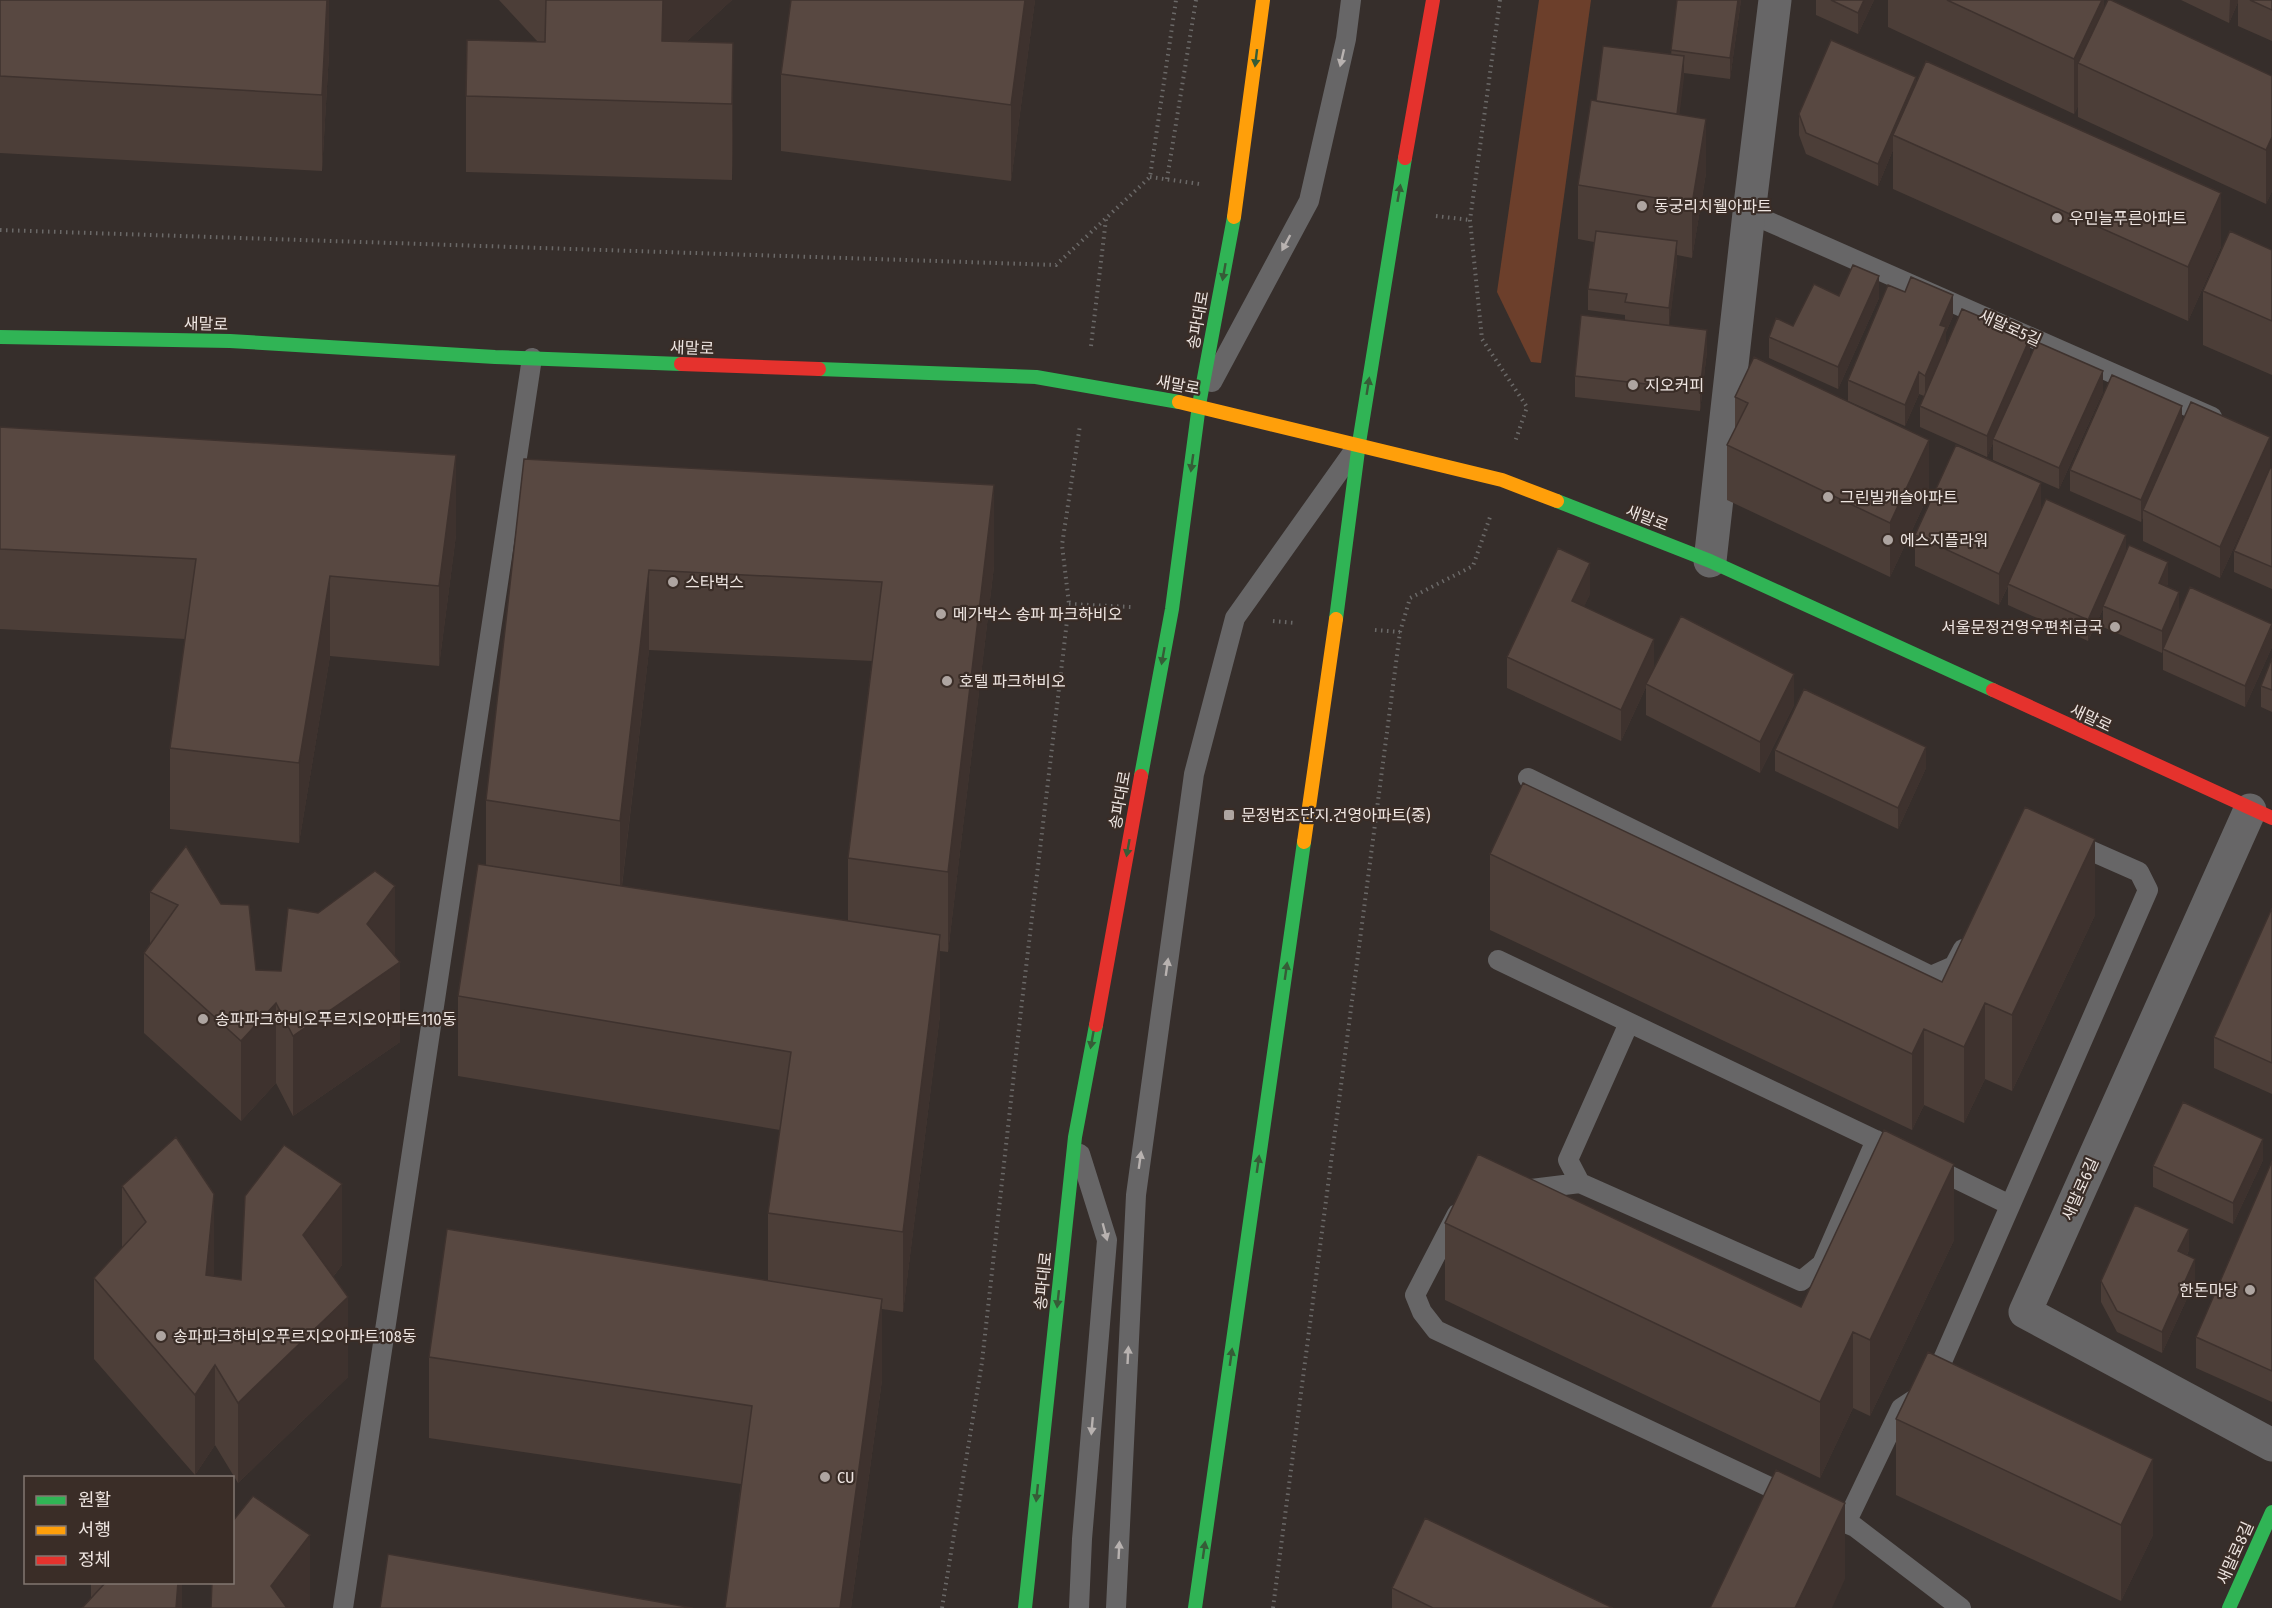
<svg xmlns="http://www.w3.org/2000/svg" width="2272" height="1608" font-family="'Fira Sans Condensed','Noto Sans KR',sans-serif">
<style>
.green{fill:#6c3f2b}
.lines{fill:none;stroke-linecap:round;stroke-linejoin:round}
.path{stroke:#6b6968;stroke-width:4;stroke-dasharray:1.5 4.5;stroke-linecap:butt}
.lane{stroke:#676667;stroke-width:20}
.street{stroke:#676667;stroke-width:33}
.fast{stroke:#30b455;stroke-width:14}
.slow{stroke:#ff9f0a;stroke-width:14}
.jam{stroke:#e5322d;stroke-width:14}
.wall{fill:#4c3e38;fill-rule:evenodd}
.shaded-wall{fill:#3e322e}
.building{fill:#584841;stroke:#3e322e;stroke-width:1.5}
.oneway{fill:#365c37}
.oneway2{fill:#b8b2b0}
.poi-dot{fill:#aea5a1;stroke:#3a2d27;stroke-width:2}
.labels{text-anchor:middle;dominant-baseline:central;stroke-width:4.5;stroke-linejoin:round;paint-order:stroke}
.poi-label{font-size:16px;fill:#eee5e1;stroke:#3a2d27;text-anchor:start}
.street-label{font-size:16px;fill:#eee5e1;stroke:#3a2d27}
</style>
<rect width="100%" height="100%" fill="#362e2b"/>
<path class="green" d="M 1539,0 L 1591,0 L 1541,363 L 1531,362 L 1497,292 Z"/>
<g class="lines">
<path class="path" d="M 1500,0 L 1470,220 L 1482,339 L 1527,407 L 1515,442
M 1150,177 L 1200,184
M 1167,179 L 1196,0
M 1436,216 L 1470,220
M 0,230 L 1056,265 L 1150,177 L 1176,0
M 1091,346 L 1106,219
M 1069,604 L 1131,607
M 1273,621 L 1295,623
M 1375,630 L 1400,632
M 942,1608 L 982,1362 L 1021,1010 L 1069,604 L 1062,545 L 1080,425
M 1273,1608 L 1400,632 L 1410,598 L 1473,566 L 1490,517"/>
<path class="lane" d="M 1749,213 L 2212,417
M 1212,382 L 1309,201 L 1346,39 L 1351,0
M 1528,778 L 1931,976 L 1954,966 L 1963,949
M 1498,960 L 1886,1145
M 1629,1023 L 1568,1160 L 1580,1183 L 1801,1281 L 1822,1264 L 1876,1140
M 1932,1167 L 2010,1205
M 1523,1190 L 1580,1183
M 1457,1214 L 1415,1295 L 1422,1312 L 1436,1330 L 1791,1497
M 1834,1518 L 1855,1527 L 1961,1608
M 1846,1523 L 1901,1408 L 1930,1389 L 2148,890 L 2139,872 L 2071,842
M 343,1608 L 532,358
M 1079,1608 L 1082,1539 L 1107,1240 L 1080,1154
M 1116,1608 L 1136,1195 L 1194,774 L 1235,618 L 1353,452"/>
<path class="street" d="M 1710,561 L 1749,213 L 1775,0
M 2250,810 L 2025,1312 L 2272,1445"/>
<path class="fast" d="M 0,337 L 230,341 L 495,357 L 681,364
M 819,369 L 1036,377 L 1179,402
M 1557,501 L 1710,561 L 1993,690
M 1336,619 L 1359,443 L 1405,158
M 1141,776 L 1172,609 L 1199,405 L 1234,217
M 1025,1608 L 1075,1137 L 1096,1025
M 1195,1608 L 1304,842
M 2229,1608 L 2272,1512"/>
<path class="slow" d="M 1234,217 L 1263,0
M 1179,402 L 1502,480 L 1557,501
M 1304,842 L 1336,619"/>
<path class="jam" d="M 1405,158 L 1433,0
M 681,364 L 819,369
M 1993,690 L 2272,818
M 1096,1025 L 1141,776"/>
</g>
<path class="wall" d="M 0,0 L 329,0 L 329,53 L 322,171 L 0,153 Z
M 499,0 L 732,0 L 686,42 L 733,43 L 733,120 L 732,180 L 466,172 L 466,96 L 538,42 Z
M 1035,0 L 1011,181 L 781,151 L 781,74 Z
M 1677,0 L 1741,0 L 1730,79 L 1684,73 L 1679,114 L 1706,173 L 1692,258 L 1677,255 L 1677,263 L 1669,325 L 1707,351 L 1700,411 L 1575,397 L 1575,376 L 1625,320 L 1625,315 L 1588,310 L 1588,289 L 1594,242 L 1578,239 L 1578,185 L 1596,101 L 1671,55 Z
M 1816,0 L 1874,0 L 1858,34 L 1816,15 Z
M 1888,0 L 2104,0 L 2104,8 L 2272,76 L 2272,191 L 2266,204 L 2078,117 L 2078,106 L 2074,114 L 1888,27 Z
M 2181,0 L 2272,0 L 2272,41 L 2238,26 L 2238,2 L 2229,23 Z
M 1916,85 L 2221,247 L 2188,321 L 1893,189 L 1893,150 L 1878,186 L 1806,154 L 1799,135 L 1799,114 Z
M 2272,250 L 2272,375 L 2203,345 L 2203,291 Z
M 1839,296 L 1879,298 L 1838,389 L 1769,358 L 1769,337 L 1793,326 Z
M 1953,316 L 1946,332 L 1946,345 L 2030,357 L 2103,392 L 2059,489 L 1993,460 L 1993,443 L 1987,457 L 1920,427 L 1920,406 L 1924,396 L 1919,394 L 1905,426 L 1848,401 L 1848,380 Z
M 1735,397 L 1929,494 L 1890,577 L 1727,500 L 1727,445 L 1735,429 Z
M 0,427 L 456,535 L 439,666 L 330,656 L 299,843 L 170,829 L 170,748 L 185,639 L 0,629 Z
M 524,459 L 994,566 L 948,952 L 940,951 L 940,1015 L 903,1312 L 882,1309 L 882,1380 L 851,1608 L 725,1608 L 741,1484 L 429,1438 L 429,1357 L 768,1281 L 768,1213 L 780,1130 L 458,1076 L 458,996 L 486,866 L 486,800 ZM 649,650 L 872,661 L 848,858 L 848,921 L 622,886 Z
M 2270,468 L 2220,578 L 2143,541 L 2143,517 L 2141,522 L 2070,491 L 2070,470 Z
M 2272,469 L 2272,589 L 2234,572 L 2234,551 Z
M 2041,511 L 2126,551 L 2168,583 L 2167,586 L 2179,613 L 2272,624 L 2272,647 L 2245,707 L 2163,670 L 2163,650 L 2162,653 L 2103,627 L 2103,609 L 2088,641 L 2008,605 L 2008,586 L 1999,605 L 1915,566 L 1915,535 Z
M 1590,594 L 1584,606 L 1654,669 L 1794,705 L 1760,773 L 1646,715 L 1646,687 L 1621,741 L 1507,688 L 1507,657 Z
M 2272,658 L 2272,712 L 2261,707 L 2261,686 Z
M 1775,750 L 1926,768 L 1898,829 L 1775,771 Z
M 186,846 L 256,970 L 281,971 L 395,957 L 400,1042 L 293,1116 L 276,1083 L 241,1121 L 144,1033 L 144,953 L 150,945 L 150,892 Z
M 1490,854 L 1942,982 L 2095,915 L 2012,1091 L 1985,1079 L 1964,1123 L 1924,1105 L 1912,1130 L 1490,930 Z
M 2272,908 L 2272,1094 L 2214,1068 L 2214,1037 Z
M 2263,1160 L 2233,1224 L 2153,1187 L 2153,1166 Z
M 2272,1161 L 2272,1402 L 2196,1368 L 2196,1337 Z
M 122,1186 L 214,1276 L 241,1280 L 342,1265 L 333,1277 L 348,1377 L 238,1483 L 215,1445 L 195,1475 L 94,1359 L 94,1278 L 122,1248 Z
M 1445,1223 L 1801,1307 L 1954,1240 L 1870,1416 L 1853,1408 L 1820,1478 L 1445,1300 Z
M 2189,1250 L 2187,1255 L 2195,1281 L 2162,1353 L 2117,1332 L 2101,1302 L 2101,1281 Z
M 1896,1419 L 2153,1535 L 2121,1601 L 1896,1495 Z
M 91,1582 L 182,1582 L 182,1608 L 91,1599 Z
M 1392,1588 L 1613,1608 L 1392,1608 Z"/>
<path class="shaded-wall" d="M 327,0 L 329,0 L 329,53 L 322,171 L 322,95 Z
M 663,0 L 732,0 L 663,63 L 662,41 Z
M 1025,0 L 1035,0 L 1011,181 L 1011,105 Z
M 1738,0 L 1741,0 L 1730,79 L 1730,58 Z
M 1864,0 L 1874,0 L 1858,34 L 1858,13 Z
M 2102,0 L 2104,0 L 2104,50 L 2078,63 L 2078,106 L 2074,114 L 2074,59 Z
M 2230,0 L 2238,0 L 2238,2 L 2229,23 Z
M 733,43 L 733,120 L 732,180 L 732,104 Z
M 1684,56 L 1684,78 L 1674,159 L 1674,137 Z
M 1916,77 L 1916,98 L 1893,135 L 1893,150 L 1878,186 L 1878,164 Z
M 1706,119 L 1706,173 L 1692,258 L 1692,204 Z
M 2272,137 L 2272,191 L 2266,204 L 2266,150 Z
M 2221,193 L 2221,247 L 2188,321 L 2188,267 Z
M 1677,241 L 1677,263 L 1669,329 L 1669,308 Z
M 1879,276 L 1879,298 L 1838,389 L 1838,367 Z
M 1953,295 L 1953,316 L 1946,332 L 1946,349 L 1925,397 L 1925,376 L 1940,325 Z
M 1707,330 L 1707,351 L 1700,411 L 1700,390 Z
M 2030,338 L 2030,360 L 1993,439 L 1993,443 L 1987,457 L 1987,436 Z
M 2103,371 L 2103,392 L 2059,489 L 2059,468 Z
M 1919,372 L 1919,394 L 1905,426 L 1905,405 Z
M 2182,406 L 2182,427 L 2143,510 L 2143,517 L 2141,522 L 2141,500 Z
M 2270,437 L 2270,468 L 2220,578 L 2220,547 Z
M 1929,440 L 1929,494 L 1890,577 L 1890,523 Z
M 456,455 L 456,535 L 439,666 L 439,586 Z
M 2041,483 L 2041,514 L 1999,605 L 1999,574 Z
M 994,485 L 994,566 L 948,952 L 948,872 Z
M 2126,535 L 2126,556 L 2103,606 L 2103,609 L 2088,641 L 2088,620 Z
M 2168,562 L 2168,583 L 2159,604 L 2159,583 Z
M 1590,563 L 1590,594 L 1572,632 L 1572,601 Z
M 649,570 L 649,650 L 620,901 L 620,821 Z
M 330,576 L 330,656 L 299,843 L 299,763 Z
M 2179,592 L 2179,613 L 2162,653 L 2162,631 Z
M 2272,626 L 2272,647 L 2245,707 L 2245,686 Z
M 1654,639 L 1654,670 L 1646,684 L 1646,687 L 1621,741 L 1621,710 Z
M 1794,674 L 1794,705 L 1760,773 L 1760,742 Z
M 1926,747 L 1926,768 L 1898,829 L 1898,808 Z
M 2095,839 L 2095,915 L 2012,1091 L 2012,1015 Z
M 395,886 L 395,965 L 400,962 L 400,1042 L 293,1116 L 293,1036 L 367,924 Z
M 940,935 L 940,1015 L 903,1312 L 903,1232 Z
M 276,1003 L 276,1083 L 241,1121 L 241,1041 Z
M 1985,1003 L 1985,1079 L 1964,1123 L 1964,1047 Z
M 1924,1029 L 1924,1105 L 1912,1130 L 1912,1054 Z
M 2263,1139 L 2263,1160 L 2233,1224 L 2233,1203 Z
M 1954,1164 L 1954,1240 L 1870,1416 L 1870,1340 Z
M 342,1184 L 342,1265 L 303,1316 L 303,1235 Z
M 214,1194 L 214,1274 L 206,1356 L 206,1275 Z
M 2189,1229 L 2189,1250 L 2178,1273 L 2178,1251 Z
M 2195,1259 L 2195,1281 L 2162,1353 L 2162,1332 Z
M 348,1297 L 348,1377 L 238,1483 L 238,1403 Z
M 882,1299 L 882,1380 L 851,1608 L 840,1608 Z
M 1853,1332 L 1853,1408 L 1820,1478 L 1820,1402 Z
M 215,1365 L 215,1445 L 195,1475 L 195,1395 Z
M 2153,1459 L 2153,1535 L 2121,1601 L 2121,1525 Z
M 1845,1503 L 1845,1579 L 1832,1608 L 1795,1608 Z
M 310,1535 L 310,1608 L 271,1608 L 271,1586 Z
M 178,1582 L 182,1582 L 182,1608 L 176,1608 Z"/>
<path class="building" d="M 0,0 L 327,0 L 322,95 L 0,76 Z
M 546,0 L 663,0 L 662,41 L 733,43 L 732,104 L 466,96 L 467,40 L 545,42 Z
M 791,0 L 1025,0 L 1011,105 L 781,74 Z
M 1677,0 L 1738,0 L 1730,58 L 1671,50 Z
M 1831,0 L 1864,0 L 1858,13 Z
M 1947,0 L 2102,0 L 2074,59 Z
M 2108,0 L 2111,0 L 2272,76 L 2272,137 L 2266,150 L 2078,63 Z
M 2250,0 L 2272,0 L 2272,10 Z
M 1831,40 L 1916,77 L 1878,164 L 1806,133 L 1799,114 Z
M 1603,46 L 1684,56 L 1677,114 L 1596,101 Z
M 1926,61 L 2221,193 L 2188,267 L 1893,135 Z
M 1591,100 L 1706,119 L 1692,204 L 1578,185 Z
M 1596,231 L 1677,241 L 1669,308 L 1625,302 L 1627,294 L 1588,289 Z
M 2230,231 L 2272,250 L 2272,321 L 2203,291 Z
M 1853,265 L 1879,276 L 1838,367 L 1769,337 L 1776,318 L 1793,326 L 1814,284 L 1839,296 Z
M 1911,277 L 1953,295 L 1940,325 L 1946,327 L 1925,376 L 1919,372 L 1905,405 L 1848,380 L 1888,285 L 1905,292 Z
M 1962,309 L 2030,338 L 1987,436 L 1920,406 Z
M 1581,315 L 1707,330 L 1700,390 L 1575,376 Z
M 2037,342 L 2103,371 L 2059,468 L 1993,439 Z
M 1754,357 L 1929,440 L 1890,523 L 1727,445 L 1748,403 L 1735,397 Z
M 2112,375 L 2182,406 L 2141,500 L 2070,470 Z
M 2191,402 L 2270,437 L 2220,547 L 2143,510 Z
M 0,427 L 456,455 L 439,586 L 330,576 L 299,763 L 170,748 L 196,559 L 0,549 Z
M 1956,445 L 2041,483 L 1999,574 L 1915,535 Z
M 524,459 L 994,485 L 948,872 L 848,858 L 882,582 L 649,570 L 620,821 L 486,800 Z
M 2270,468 L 2272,469 L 2272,567 L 2234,551 Z
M 2046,499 L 2126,535 L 2088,620 L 2008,584 Z
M 2129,545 L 2168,562 L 2159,583 L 2179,592 L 2162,631 L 2103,606 Z
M 1558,548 L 1590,563 L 1572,601 L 1654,639 L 1621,710 L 1507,657 Z
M 2190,587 L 2272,624 L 2245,686 L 2163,649 Z
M 1681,616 L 1794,674 L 1760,742 L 1646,684 Z
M 2272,658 L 2272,690 L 2261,686 Z
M 1804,689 L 1926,747 L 1898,808 L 1775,750 Z
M 1523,783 L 1942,982 L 2025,807 L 2095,839 L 2012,1015 L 1985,1003 L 1964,1047 L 1924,1029 L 1912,1054 L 1490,854 Z
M 186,846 L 221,904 L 249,905 L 256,970 L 281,971 L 288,908 L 318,913 L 375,871 L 395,886 L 367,924 L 400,962 L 293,1036 L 276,1003 L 241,1041 L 144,953 L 178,905 L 150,892 Z
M 478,864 L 940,935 L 903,1232 L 768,1213 L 791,1052 L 458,996 Z
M 2272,908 L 2272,1063 L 2214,1037 Z
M 2183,1102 L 2263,1139 L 2233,1203 L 2153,1166 Z
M 1884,1130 L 1954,1164 L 1870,1340 L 1853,1332 L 1820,1402 L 1445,1223 L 1478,1154 L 1801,1307 Z
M 176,1137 L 214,1194 L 206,1275 L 241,1280 L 245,1196 L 284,1145 L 342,1184 L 303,1235 L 348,1297 L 238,1403 L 215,1365 L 195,1395 L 94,1278 L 146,1222 L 122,1186 Z
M 2272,1161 L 2272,1371 L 2196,1337 Z
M 2135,1205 L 2189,1229 L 2178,1251 L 2195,1259 L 2162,1332 L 2117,1311 L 2101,1281 Z
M 447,1229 L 882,1299 L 840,1608 L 725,1608 L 752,1406 L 429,1357 Z
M 1928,1352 L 2153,1459 L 2121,1525 L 1896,1419 Z
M 1776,1470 L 1845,1503 L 1795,1608 L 1710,1608 Z
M 253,1496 L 310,1535 L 271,1586 L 287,1608 L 211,1608 L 212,1582 L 232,1582 L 232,1522 Z
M 1425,1518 L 1613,1608 L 1433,1608 L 1392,1588 Z
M 388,1554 L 693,1608 L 380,1608 Z
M 106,1582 L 178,1582 L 176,1608 L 82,1608 Z"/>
<defs><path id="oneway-solid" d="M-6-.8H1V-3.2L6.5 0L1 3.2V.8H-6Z" transform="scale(1.5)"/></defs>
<g class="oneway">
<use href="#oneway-solid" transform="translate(1256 58) rotate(97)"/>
<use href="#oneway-solid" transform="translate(1399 193) rotate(-80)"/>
<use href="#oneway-solid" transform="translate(1224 272) rotate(100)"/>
<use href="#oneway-solid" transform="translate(1368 386) rotate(-81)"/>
<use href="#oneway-solid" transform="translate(1192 463) rotate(98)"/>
<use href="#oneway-solid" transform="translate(1163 656) rotate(100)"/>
<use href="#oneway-solid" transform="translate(1128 848) rotate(100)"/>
<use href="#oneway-solid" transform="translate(1286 971) rotate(-82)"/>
<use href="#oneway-solid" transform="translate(1092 1040) rotate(100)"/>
<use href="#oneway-solid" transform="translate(1258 1164) rotate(-82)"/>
<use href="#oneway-solid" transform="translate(1058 1299) rotate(96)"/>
<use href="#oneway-solid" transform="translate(1231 1357) rotate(-82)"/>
<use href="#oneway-solid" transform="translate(1037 1493) rotate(96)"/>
<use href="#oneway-solid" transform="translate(1204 1550) rotate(-82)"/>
</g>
<g class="oneway2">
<use href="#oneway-solid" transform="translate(1342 58) rotate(103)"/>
<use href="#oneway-solid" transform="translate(1286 243) rotate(118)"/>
<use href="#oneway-solid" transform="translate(1167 967) rotate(-82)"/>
<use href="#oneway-solid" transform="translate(1140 1160) rotate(-82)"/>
<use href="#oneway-solid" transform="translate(1105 1232) rotate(75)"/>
<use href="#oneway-solid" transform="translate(1128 1355) rotate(-87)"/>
<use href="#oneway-solid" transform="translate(1092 1426) rotate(95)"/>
<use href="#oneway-solid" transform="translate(1119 1550) rotate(-87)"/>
</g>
<g class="poi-dot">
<circle cx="1642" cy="206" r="6"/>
<circle cx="2057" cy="218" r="6"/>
<circle cx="1633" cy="385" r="6"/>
<circle cx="1828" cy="497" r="6"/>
<circle cx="1888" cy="540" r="6"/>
<circle cx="673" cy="582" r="6"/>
<circle cx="941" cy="614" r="6"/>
<circle cx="2115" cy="627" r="6"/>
<circle cx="947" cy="681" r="6"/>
<rect x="1223" y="809" width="12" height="12" rx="3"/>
<circle cx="203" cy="1019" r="6"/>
<circle cx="2250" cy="1290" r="6"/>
<circle cx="161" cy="1336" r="6"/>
<circle cx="825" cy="1477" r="6"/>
</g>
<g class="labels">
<g class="poi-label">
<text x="1654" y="206">동궁리치웰아파트</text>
<text x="2069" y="218">우민늘푸른아파트</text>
<text x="1645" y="385">지오커피</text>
<text x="1840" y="497">그린빌캐슬아파트</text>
<text x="1900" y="540">에스지플라워</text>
<text x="685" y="582">스타벅스</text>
<text x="953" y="614">메가박스 송파 파크하비오</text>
<text x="2103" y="627" text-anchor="end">서울문정건영우편취급국</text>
<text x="959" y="681">호텔 파크하비오</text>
<text x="1241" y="815">문정법조단지.건영아파트(중)</text>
<text x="215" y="1019">송파파크하비오푸르지오아파트110동</text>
<text x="2238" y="1290" text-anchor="end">한돈마당</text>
<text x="173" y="1336">송파파크하비오푸르지오아파트108동</text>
<text x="837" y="1477">CU</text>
</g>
<g class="street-label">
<text transform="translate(1198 320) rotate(-80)">송파대로</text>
<text transform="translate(206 324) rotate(1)">새말로</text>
<text transform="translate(2010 328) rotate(24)">새말로5길</text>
<text transform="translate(692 348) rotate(2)">새말로</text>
<text transform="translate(1178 385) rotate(10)">새말로</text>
<text transform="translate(1647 518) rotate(21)">새말로</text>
<text transform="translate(2091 718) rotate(25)">새말로</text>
<text transform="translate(1120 800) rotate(-80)">송파대로</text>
<text transform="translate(2080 1189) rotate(-66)">새말로6길</text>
<text transform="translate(1043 1281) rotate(-84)">송파대로</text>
<text transform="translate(2235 1553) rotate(-66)">새말로8길</text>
</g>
</g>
<rect x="24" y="1476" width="210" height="108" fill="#3a2d27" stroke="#827771" stroke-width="1.5"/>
<rect x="36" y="1496" width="30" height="9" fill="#30b455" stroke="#827771" stroke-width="1.5"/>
<text x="78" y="1506" font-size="18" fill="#eee5e1">원활</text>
<rect x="36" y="1526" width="30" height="9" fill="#ff9f0a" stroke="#827771" stroke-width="1.5"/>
<text x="78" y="1536" font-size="18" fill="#eee5e1">서행</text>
<rect x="36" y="1556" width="30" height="9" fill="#e5322d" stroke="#827771" stroke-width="1.5"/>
<text x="78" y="1566" font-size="18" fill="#eee5e1">정체</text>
</svg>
